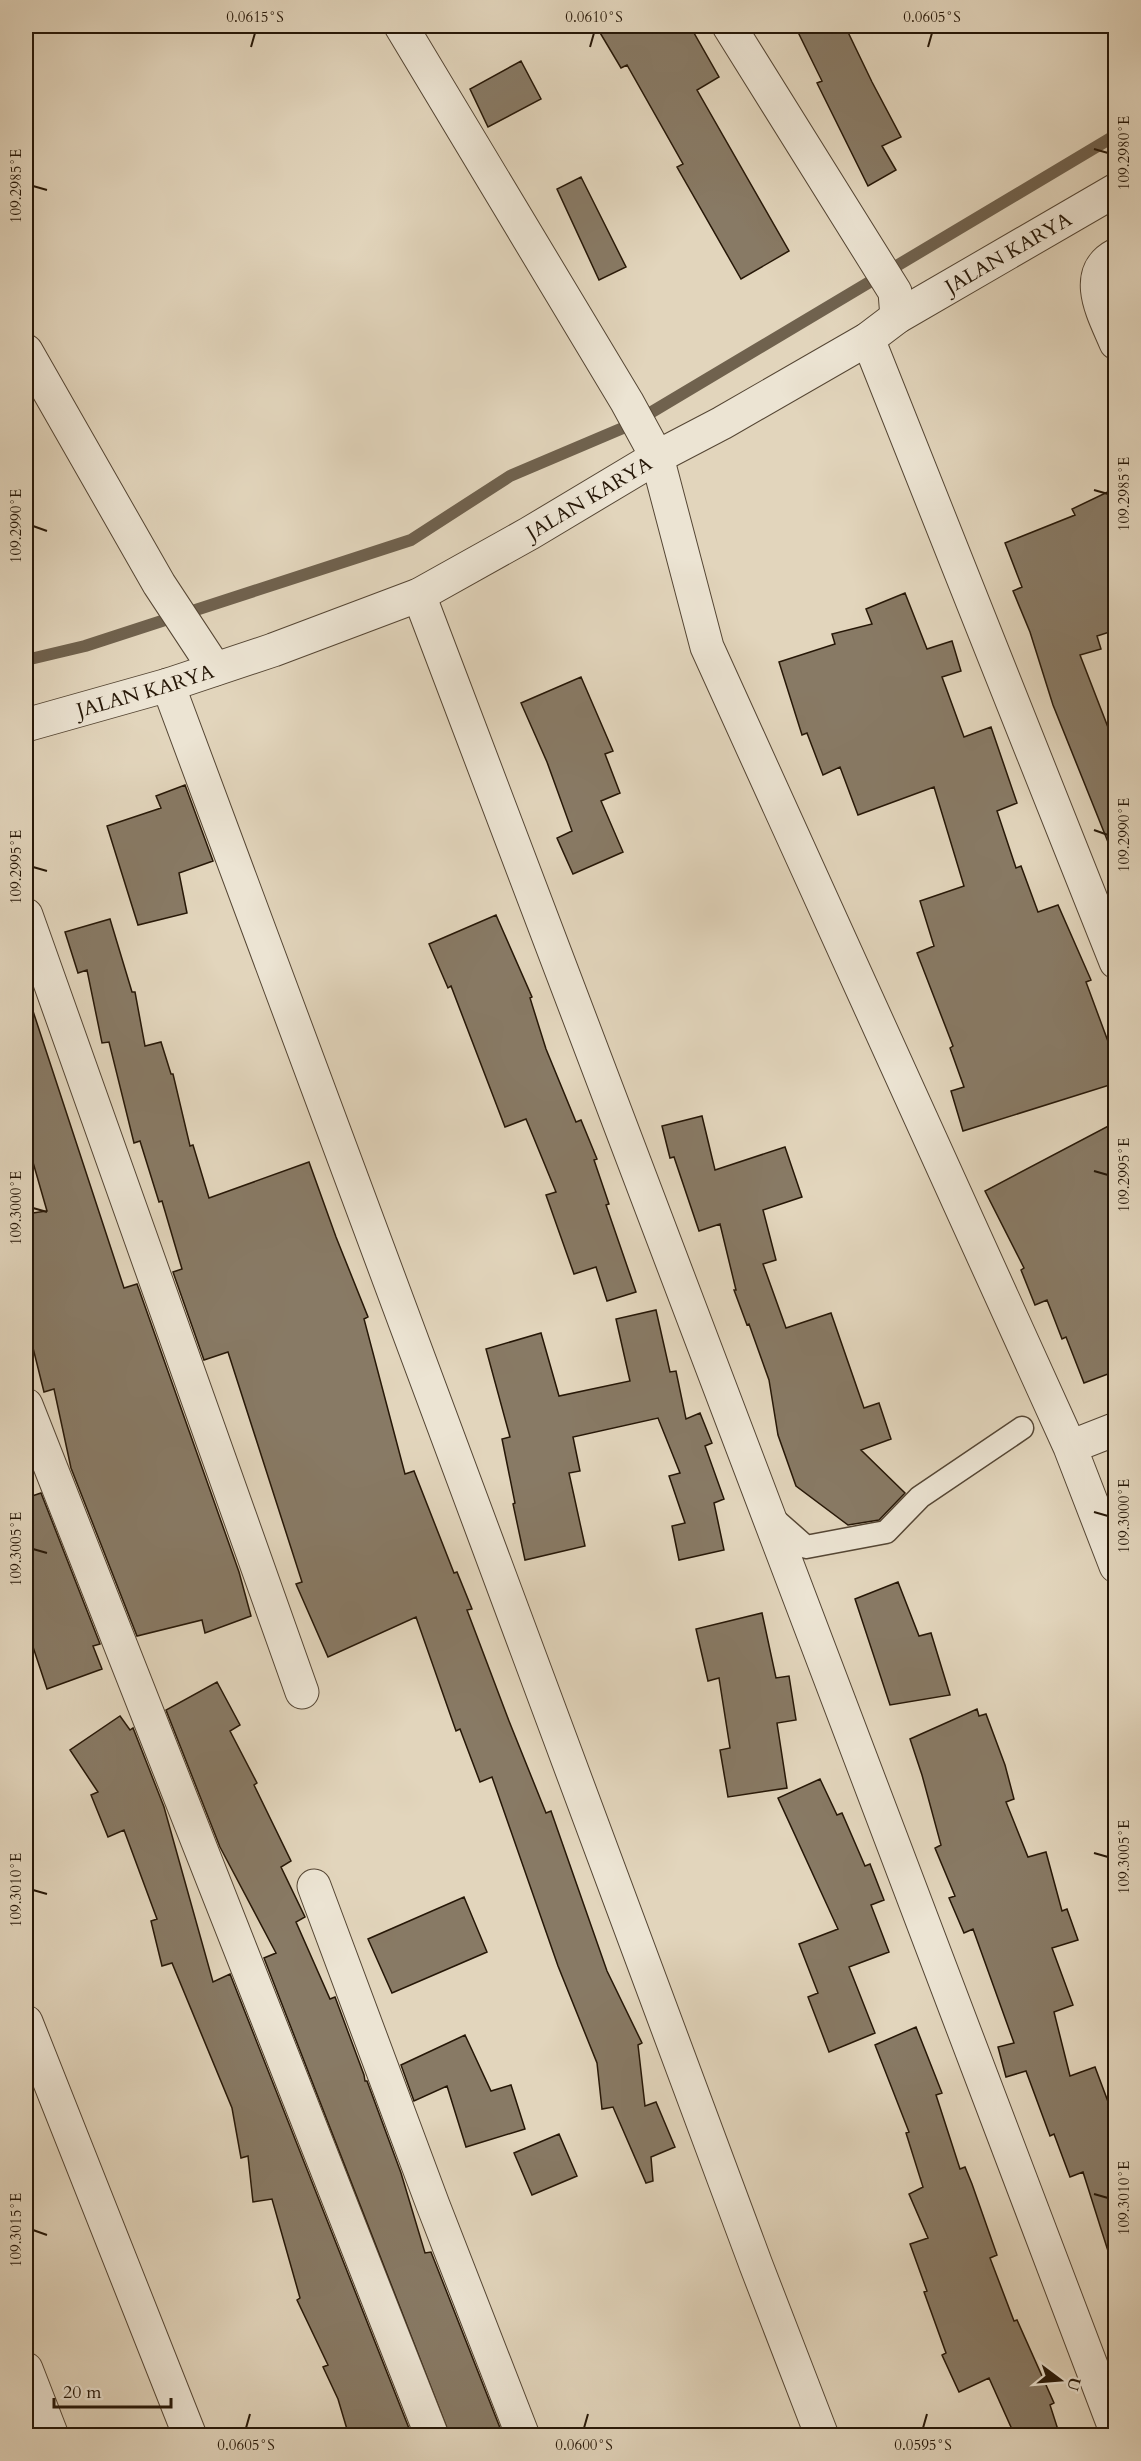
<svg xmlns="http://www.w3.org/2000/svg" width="1141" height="2461" font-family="Cardo,serif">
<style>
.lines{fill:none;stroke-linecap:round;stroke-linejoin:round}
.stream{stroke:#70624e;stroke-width:12}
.building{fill:#887a65;stroke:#261707;stroke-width:1.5}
.service-casing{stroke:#554634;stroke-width:25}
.minor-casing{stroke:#554634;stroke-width:35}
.tertiary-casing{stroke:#554634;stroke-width:35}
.service{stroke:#ece4d3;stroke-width:22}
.minor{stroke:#ece4d3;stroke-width:33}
.tertiary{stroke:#ece4d3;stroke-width:33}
.ticks{fill:none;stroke:#261707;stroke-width:2}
.labels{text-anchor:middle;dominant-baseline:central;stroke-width:4.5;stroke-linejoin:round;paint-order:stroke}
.street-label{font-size:20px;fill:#261707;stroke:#ece4d3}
.neatline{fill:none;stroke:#261707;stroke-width:2}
.ticks-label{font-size:15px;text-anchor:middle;fill:#261707}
</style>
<rect width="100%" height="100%" fill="#e2d5bc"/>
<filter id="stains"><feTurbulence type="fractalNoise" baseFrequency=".00333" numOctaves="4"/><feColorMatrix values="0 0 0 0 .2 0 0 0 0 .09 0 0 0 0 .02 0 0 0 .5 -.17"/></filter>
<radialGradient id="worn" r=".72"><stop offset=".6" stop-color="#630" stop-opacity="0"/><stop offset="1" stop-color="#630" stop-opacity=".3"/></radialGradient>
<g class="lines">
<path class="stream" d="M 26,660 L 85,646 L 411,540 L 510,476 L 630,425 L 1116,135"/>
</g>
<path class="building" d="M 596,26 L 690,26 L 719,77 L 697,90 L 789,251 L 741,279 L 677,167 L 683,164 L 627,65 L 621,68 Z
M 795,26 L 845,26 L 872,82 L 901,137 L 882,146 L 896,170 L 868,186 L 817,83 L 822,81 Z
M 521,61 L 541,99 L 488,127 L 470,89 Z
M 581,177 L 626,267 L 599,280 L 557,189 Z
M 1116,488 L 1116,630 L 1097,636 L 1101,649 L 1080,655 L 1116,748 L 1114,857 L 1053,705 L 1030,632 L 1013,591 L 1022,587 L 1005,543 L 1075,515 L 1072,509 Z
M 905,593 L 927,649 L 952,641 L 961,671 L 942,677 L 964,737 L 991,727 L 1017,803 L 997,811 L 1016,868 L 1021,866 L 1038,912 L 1058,905 L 1091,980 L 1086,982 L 1116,1063 L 1116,1083 L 963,1131 L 951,1091 L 964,1087 L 950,1048 L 953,1046 L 917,953 L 934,946 L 920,901 L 964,886 L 934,787 L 858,815 L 840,767 L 823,775 L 807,733 L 802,735 L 779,662 L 835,644 L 832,634 L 872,624 L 866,609 Z
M 581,677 L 613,751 L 605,754 L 620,793 L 601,801 L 623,852 L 573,874 L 557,838 L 572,831 L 547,762 L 521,703 Z
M 185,785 L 213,861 L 179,873 L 187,913 L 138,925 L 107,826 L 161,808 L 156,796 Z
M 496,915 L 532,997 L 530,998 L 546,1049 L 576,1122 L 581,1120 L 597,1159 L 594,1160 L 609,1204 L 606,1205 L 636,1292 L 607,1301 L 596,1267 L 574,1274 L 546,1195 L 556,1192 L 526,1119 L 505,1127 L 451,986 L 448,988 L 429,944 Z
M 110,919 L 132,992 L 135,992 L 145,1046 L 161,1042 L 171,1074 L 173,1074 L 190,1146 L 193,1145 L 209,1198 L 309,1162 L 336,1237 L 368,1317 L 364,1319 L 405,1474 L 414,1471 L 454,1573 L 457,1572 L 472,1609 L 467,1610 L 509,1721 L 546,1813 L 551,1811 L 607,1971 L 642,2043 L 638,2045 L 645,2106 L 656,2102 L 675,2147 L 651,2157 L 653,2181 L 646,2183 L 613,2107 L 602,2109 L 597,2063 L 558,1966 L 492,1777 L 480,1782 L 460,1729 L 456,1731 L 416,1617 L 328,1657 L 296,1584 L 302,1582 L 228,1352 L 204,1360 L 173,1272 L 182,1269 L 162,1201 L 159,1202 L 140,1141 L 134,1143 L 109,1042 L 102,1043 L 87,970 L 78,973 L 65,932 Z
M 31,1005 L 124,1288 L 137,1284 L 239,1572 L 251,1616 L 205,1633 L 202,1620 L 137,1636 L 71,1468 L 54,1389 L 44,1392 L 26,1320 L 26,1214 L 47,1211 L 26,1138 L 26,1006 Z
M 702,1116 L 715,1170 L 785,1147 L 802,1197 L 763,1210 L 776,1260 L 763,1264 L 786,1328 L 831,1313 L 864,1408 L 879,1403 L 891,1439 L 861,1450 L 905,1493 L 879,1520 L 848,1525 L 796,1486 L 778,1435 L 769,1380 L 749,1324 L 747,1325 L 734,1290 L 736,1290 L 720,1224 L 699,1231 L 674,1157 L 670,1158 L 662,1126 Z
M 1116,1122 L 1116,1371 L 1084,1383 L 1066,1337 L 1062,1339 L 1047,1300 L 1035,1305 L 1021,1270 L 1024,1268 L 985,1191 Z
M 656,1310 L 670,1372 L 676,1371 L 686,1419 L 700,1413 L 712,1443 L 705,1446 L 724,1499 L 714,1503 L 724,1550 L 679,1560 L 672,1526 L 685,1523 L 669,1476 L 680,1473 L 658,1418 L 573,1437 L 580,1471 L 569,1473 L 585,1546 L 525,1560 L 513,1504 L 515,1503 L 502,1439 L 510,1437 L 486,1349 L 541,1333 L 559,1396 L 630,1381 L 616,1319 Z
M 41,1493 L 100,1644 L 93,1646 L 102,1669 L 47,1689 L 26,1626 L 26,1498 Z
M 898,1582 L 919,1636 L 931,1633 L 950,1695 L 890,1705 L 855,1599 Z
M 762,1613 L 776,1678 L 789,1676 L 796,1720 L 777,1723 L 787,1788 L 728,1797 L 720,1750 L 730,1748 L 719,1678 L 708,1681 L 696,1629 Z
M 217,1682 L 240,1725 L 230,1731 L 257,1783 L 254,1785 L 291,1861 L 281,1867 L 305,1917 L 296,1922 L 330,1999 L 335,1997 L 364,2075 L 365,2081 L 367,2081 L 401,2173 L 425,2253 L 431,2252 L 502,2433 L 497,2436 L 450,2436 L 264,1958 L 276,1953 L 220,1847 L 166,1710 Z
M 977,1709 L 979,1716 L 986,1714 L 1005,1765 L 1014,1799 L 1006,1802 L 1028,1857 L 1046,1852 L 1062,1911 L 1067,1909 L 1078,1940 L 1052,1948 L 1073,2005 L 1054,2012 L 1070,2076 L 1095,2067 L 1116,2123 L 1116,2250 L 1108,2251 L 1083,2172 L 1070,2177 L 1054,2134 L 1050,2136 L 1026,2071 L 1006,2077 L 998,2047 L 1014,2043 L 973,1929 L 964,1933 L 949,1898 L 955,1896 L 935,1848 L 941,1845 L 922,1775 L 910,1739 Z
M 120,1716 L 130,1730 L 133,1728 L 164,1807 L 213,1982 L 230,1974 L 412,2436 L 349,2436 L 338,2399 L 323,2367 L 328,2365 L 297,2300 L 300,2298 L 272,2199 L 253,2202 L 248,2156 L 241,2158 L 232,2108 L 172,1963 L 162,1966 L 151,1921 L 157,1919 L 124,1830 L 108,1837 L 91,1795 L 98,1792 L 70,1750 Z
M 820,1779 L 837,1815 L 842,1813 L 865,1866 L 870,1864 L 884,1900 L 871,1905 L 889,1952 L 849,1967 L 875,2033 L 829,2052 L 808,1997 L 818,1993 L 799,1944 L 838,1929 L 778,1798 Z
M 464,1897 L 487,1952 L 392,1993 L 368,1939 Z
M 916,2027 L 942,2093 L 936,2095 L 960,2169 L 965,2167 L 972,2184 L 997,2255 L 990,2258 L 1014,2321 L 1017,2320 L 1054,2403 L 1050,2405 L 1060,2436 L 1015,2436 L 989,2378 L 959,2392 L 942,2355 L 946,2353 L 924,2292 L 927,2291 L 910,2244 L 928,2238 L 909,2194 L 923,2187 L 906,2133 L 909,2132 L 875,2045 Z
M 465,2035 L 491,2091 L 511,2085 L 525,2129 L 466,2147 L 447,2086 L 414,2101 L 401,2065 Z
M 559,2134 L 577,2176 L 532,2195 L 514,2153 Z"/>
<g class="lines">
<g class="service-casing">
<path id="service" d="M 772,1517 L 806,1547 L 886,1532 L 920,1497 L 1022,1428"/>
</g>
<g class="minor-casing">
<path id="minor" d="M 401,26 L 627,402 L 657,457 L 707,647 L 1070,1447 L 1116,1566
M 729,26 L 895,292 L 897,317
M 1116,255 C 1080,274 1105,316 1116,343
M 868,339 L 1116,962
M 26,351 L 159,584 L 215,669
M 419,595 L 1116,2431
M 168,685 L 756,2265 L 822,2436
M 26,915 L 302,1692
M 26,1405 L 432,2436
M 1070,1447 L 1116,1429
M 314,1886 L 433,2205 L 523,2436
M 26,2022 L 190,2436
M 26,2369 L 52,2436"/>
</g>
<g class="tertiary-casing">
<g id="tertiary">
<path id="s1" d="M 26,725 L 168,685 L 273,650 L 419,595 L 530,533 L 657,457 L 722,423 L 868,339 L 897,317 L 1116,190"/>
</g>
</g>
<use href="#service" class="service"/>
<use href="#minor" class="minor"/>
<use href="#tertiary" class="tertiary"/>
</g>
<path class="ticks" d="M 251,47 L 255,33M 590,47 L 594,33M 928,47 L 932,33M 1094,149 L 1108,153M 33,186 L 47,190M 1094,490 L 1108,494M 33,526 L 47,531M 1094,830 L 1108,835M 33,867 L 47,871M 1094,1171 L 1108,1175M 33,1208 L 47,1212M 1094,1512 L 1108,1516M 33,1549 L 47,1553M 1094,1853 L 1108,1857M 33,1890 L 47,1894M 1094,2194 L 1108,2198M 33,2230 L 47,2235M 246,2428 L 250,2414M 584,2428 L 588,2414M 923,2428 L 927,2414"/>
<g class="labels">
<g class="street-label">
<text stroke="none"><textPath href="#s1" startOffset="1096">JALAN KARYA</textPath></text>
<text stroke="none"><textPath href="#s1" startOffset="610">JALAN KARYA</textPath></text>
<text stroke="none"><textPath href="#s1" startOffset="124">JALAN KARYA</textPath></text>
</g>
</g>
<rect width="1141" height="2461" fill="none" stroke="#e2d5bc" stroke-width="66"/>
<g transform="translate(1060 2380) rotate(106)" stroke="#ece4d3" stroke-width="4.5" paint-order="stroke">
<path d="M0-4.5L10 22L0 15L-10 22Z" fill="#261707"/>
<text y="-9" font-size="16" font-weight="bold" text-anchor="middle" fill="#261707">U</text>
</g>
<path d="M54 2398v9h117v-9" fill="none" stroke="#261707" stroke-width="3"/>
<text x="63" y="2398" font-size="18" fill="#261707" stroke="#ece4d3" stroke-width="4.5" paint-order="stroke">20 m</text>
<rect x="33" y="33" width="1075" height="2395" class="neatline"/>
<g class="ticks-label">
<text x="255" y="22">0.0615°S</text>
<text x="594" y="22">0.0610°S</text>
<text x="932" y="22">0.0605°S</text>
<text transform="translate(1124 153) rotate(-90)" y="5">109.2980°E</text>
<text transform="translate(16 186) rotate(-90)" y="5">109.2985°E</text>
<text transform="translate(1124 494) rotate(-90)" y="5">109.2985°E</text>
<text transform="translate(16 526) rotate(-90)" y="5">109.2990°E</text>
<text transform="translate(1124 835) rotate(-90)" y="5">109.2990°E</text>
<text transform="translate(16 867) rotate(-90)" y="5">109.2995°E</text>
<text transform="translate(1124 1175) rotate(-90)" y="5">109.2995°E</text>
<text transform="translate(16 1208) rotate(-90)" y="5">109.3000°E</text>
<text transform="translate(1124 1516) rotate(-90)" y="5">109.3000°E</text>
<text transform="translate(16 1549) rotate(-90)" y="5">109.3005°E</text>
<text transform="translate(1124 1857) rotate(-90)" y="5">109.3005°E</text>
<text transform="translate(16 1890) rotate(-90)" y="5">109.3010°E</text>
<text transform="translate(1124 2198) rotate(-90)" y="5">109.3010°E</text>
<text transform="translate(16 2230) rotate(-90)" y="5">109.3015°E</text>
<text x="246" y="2450">0.0605°S</text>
<text x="584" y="2450">0.0600°S</text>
<text x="923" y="2450">0.0595°S</text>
</g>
<rect width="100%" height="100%" filter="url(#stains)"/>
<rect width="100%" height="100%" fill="url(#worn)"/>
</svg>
